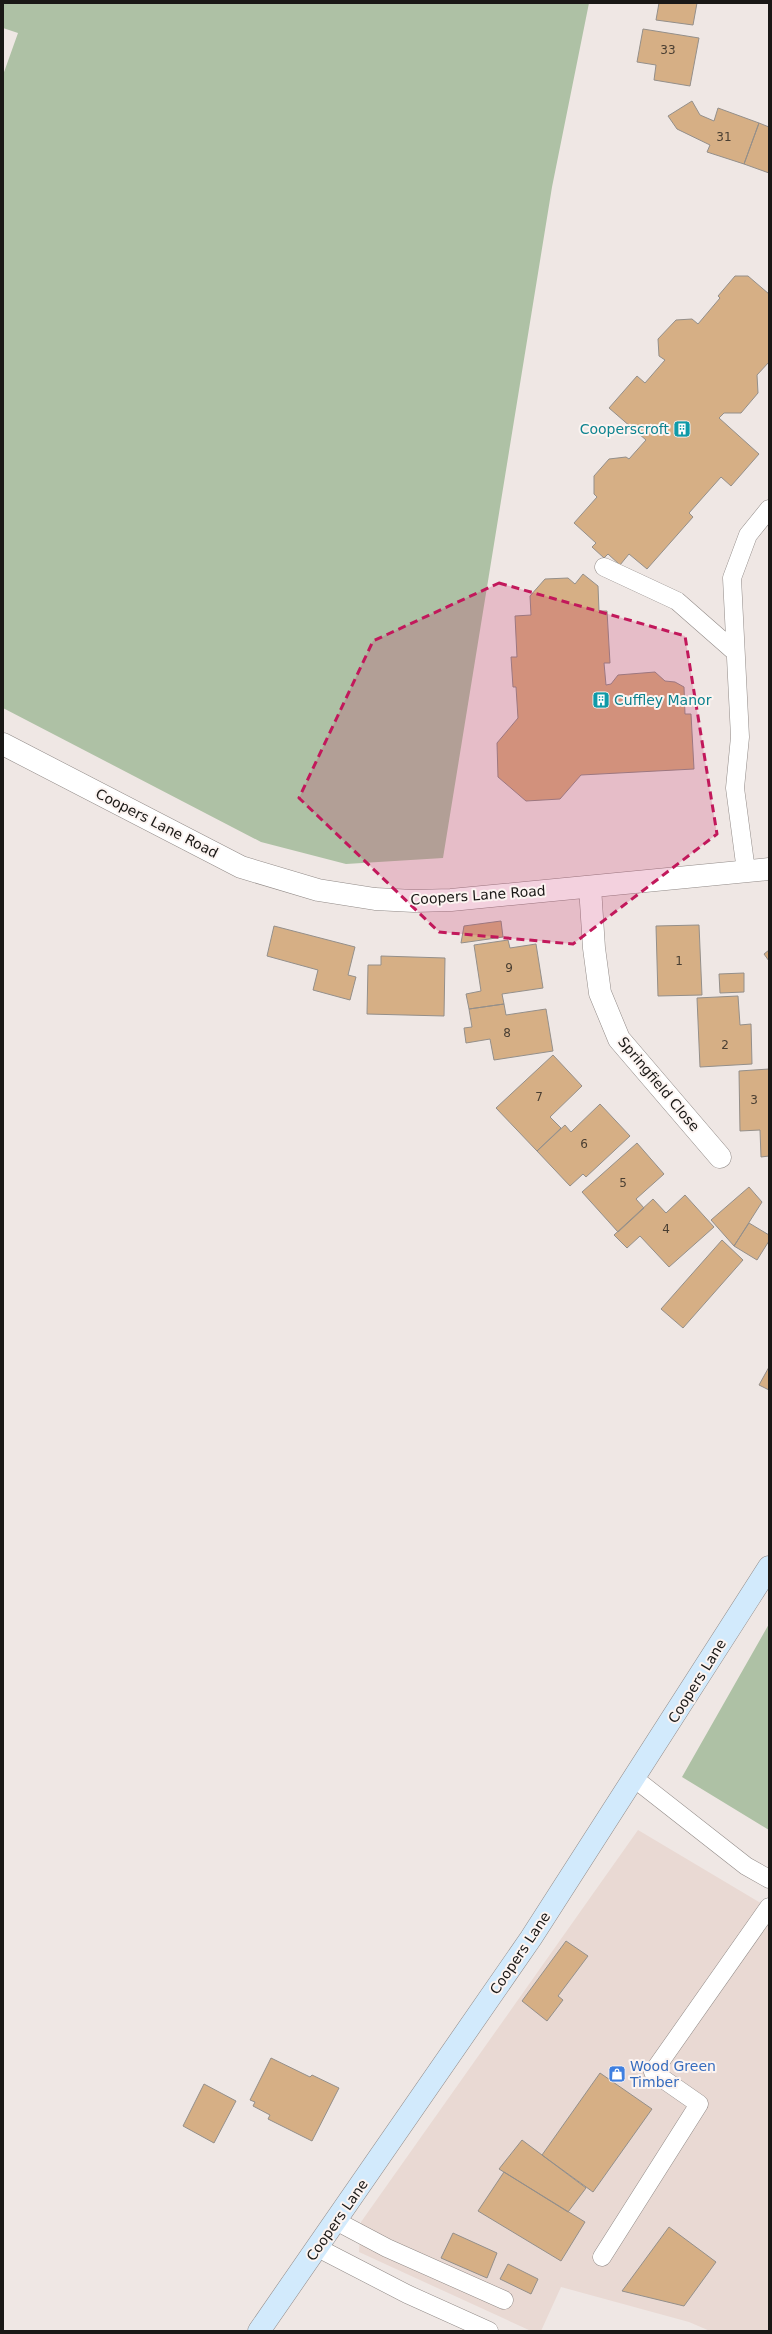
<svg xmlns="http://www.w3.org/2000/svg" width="772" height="2334" font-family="'DejaVu Sans',sans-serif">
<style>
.built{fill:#e9d9d3}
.green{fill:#aec1a5}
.building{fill:#d6af85;stroke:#948f8a}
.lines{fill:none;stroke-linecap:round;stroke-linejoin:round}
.service-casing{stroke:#918a87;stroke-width:19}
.minor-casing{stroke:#918a87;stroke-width:23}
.secondary-casing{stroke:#918a87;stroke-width:23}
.service{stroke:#fff;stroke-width:18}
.minor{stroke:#fff;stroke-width:22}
.secondary{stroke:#d2eafc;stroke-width:22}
.marked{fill:#c2185b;fill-opacity:0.2;stroke:#c2185b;stroke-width:3;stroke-dasharray:8 5;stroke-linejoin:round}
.labels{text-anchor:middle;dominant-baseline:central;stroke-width:4;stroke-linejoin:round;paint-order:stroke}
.number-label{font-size:12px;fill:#493e32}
.culture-label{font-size:14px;fill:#0d838f;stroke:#fcf4f1;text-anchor:end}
.street-label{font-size:14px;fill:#1a1816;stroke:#fcf4f1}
.shop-label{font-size:14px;fill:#366cbe;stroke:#fcf4f1;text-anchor:start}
</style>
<rect width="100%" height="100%" fill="#efe7e4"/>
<path class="built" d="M 638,1830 L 769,1908 L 769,2331 L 710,2331 L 689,2322 L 561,2287 L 541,2331 L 531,2331 L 359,2252 L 361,2222 Z"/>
<path class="green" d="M 3,3 L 589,3 L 552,187 L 443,858 L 346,864 L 261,842 L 3,708 L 3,75 L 18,33 L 3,28 Z
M 769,1624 L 769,1830 L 682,1777 Z"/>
<path class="building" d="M 659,3 L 697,3 L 693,25 L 656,20 Z
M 643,29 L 699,38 L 690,86 L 654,80 L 656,65 L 637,62 Z
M 692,101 L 700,115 L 714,121 L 718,108 L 759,123 L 744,164 L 707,152 L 710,145 L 677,129 L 668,116 Z
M 759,123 L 769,127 L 769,173 L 744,164 Z
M 735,276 L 748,276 L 769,294 L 769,362 L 757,375 L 758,393 L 741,413 L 724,413 L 719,418 L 759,454 L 731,486 L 721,477 L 689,513 L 693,517 L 647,569 L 629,554 L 620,565 L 608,554 L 604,558 L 592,547 L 596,543 L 574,523 L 597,497 L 594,494 L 594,476 L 609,459 L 626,457 L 629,459 L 646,440 L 609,408 L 637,376 L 645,383 L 665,360 L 659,356 L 658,339 L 676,320 L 692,319 L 698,324 L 720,298 L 718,296 Z
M 583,574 L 598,586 L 599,611 L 607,611 L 610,663 L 604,663 L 606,685 L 611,684 L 618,675 L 655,672 L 665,681 L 675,682 L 684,687 L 685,714 L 691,714 L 694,769 L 581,775 L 560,799 L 526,801 L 498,777 L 497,743 L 518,718 L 516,687 L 513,687 L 511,657 L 517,657 L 515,616 L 531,615 L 530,596 L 545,579 L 568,578 L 575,584 Z
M 501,921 L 503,937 L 461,943 L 464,926 Z
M 699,925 L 702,995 L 658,996 L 656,926 Z
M 274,926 L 355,947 L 348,975 L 356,977 L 350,1000 L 313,990 L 318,970 L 267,956 Z
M 508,940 L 510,948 L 536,944 L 543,988 L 502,994 L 504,1004 L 469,1009 L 466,994 L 481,991 L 474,945 Z
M 769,950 L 769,961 L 764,954 Z
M 381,956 L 445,958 L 444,1016 L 367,1014 L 368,965 L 381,965 Z
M 744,973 L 744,992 L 720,993 L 719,974 Z
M 738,996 L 740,1025 L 751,1024 L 752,1064 L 700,1067 L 697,998 Z
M 504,1004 L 506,1015 L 546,1009 L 553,1051 L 494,1060 L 490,1039 L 466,1043 L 464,1028 L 472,1027 L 469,1009 Z
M 553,1055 L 582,1086 L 550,1117 L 561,1128 L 537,1151 L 496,1108 Z
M 769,1069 L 769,1156 L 761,1157 L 760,1130 L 740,1131 L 739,1071 Z
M 600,1104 L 630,1136 L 586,1177 L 583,1174 L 570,1186 L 537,1151 L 565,1125 L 571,1132 Z
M 637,1143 L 664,1174 L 636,1199 L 644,1208 L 618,1232 L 582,1192 Z
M 749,1187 L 762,1202 L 734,1246 L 711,1220 Z
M 685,1195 L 714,1227 L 669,1267 L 640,1236 L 627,1248 L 614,1235 L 653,1199 L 666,1213 Z
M 749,1223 L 769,1235 L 769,1241 L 757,1260 L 734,1246 Z
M 722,1240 L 743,1260 L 683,1328 L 661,1309 Z
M 769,1367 L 769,1390 L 759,1385 Z
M 566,1941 L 588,1956 L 558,1996 L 563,2000 L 547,2021 L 522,2001 Z
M 271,2058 L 310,2077 L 312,2075 L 339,2088 L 312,2141 L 268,2119 L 270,2115 L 253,2106 L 255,2102 L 250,2100 Z
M 600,2073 L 652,2109 L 593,2192 L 542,2155 Z
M 204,2084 L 236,2101 L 214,2143 L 183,2126 Z
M 522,2140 L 586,2188 L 568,2212 L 499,2169 Z
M 504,2172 L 585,2222 L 561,2261 L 478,2211 Z
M 669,2227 L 716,2262 L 684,2306 L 622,2291 Z
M 453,2233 L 497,2253 L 487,2278 L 441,2258 Z
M 508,2264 L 538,2279 L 531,2294 L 500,2279 Z"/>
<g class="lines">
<g class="service-casing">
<path id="service" d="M 604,567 L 677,601 L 734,651
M 746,871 L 735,788 L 740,737 L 732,578 L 748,535 L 769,509
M 635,1779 L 746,1866 L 769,1879
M 336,2221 L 387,2248 L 504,2300
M 318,2248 L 407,2294 L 489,2331
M 602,2257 L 699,2104 L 653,2072 L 769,1907"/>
</g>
<g class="minor-casing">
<path id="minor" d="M 3,744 L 241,867 L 318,890 L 375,899 L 414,901 L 451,900 L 769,869
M 590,887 L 594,948 L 600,993 L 619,1039 L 720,1157"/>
</g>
<g class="secondary-casing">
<path id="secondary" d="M 259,2331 L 531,1938 L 769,1567"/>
</g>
<use href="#service" class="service"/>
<use href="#minor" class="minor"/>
<use href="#secondary" class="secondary"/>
</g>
<path class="marked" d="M 499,583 L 685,636 L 717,834 L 573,944 L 439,932 L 299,798 L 373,641 Z"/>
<defs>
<g id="building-square" transform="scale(0.9)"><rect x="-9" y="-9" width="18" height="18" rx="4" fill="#0f9aa8" stroke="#fcf4f1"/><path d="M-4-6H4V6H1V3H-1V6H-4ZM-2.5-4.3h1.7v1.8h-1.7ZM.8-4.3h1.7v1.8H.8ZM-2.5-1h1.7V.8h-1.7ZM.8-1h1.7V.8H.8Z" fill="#fff"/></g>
<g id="shop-square" transform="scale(0.9)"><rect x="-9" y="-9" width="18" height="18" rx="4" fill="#3f7fe0" stroke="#fcf4f1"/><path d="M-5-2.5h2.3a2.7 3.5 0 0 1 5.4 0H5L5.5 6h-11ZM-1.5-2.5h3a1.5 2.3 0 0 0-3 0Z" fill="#fff"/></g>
</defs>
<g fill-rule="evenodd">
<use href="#building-square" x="682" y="429"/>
<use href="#building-square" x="601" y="700"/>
<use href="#shop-square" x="617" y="2074"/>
</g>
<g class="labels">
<g class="number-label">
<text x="668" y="50">33</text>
<text x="724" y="137">31</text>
<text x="679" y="961">1</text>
<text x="509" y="968">9</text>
<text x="507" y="1033">8</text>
<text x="725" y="1045">2</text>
<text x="539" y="1097">7</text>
<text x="754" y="1100">3</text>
<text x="584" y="1144">6</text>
<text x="623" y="1183">5</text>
<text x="666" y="1229">4</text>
</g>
<g class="culture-label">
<text x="669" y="429">Cooperscroft</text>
<text x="614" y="700" text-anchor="start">Cuffley Manor</text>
</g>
<g class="street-label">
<text transform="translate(157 823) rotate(27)">Coopers Lane Road</text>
<text transform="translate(478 895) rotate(-4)">Coopers Lane Road</text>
<text transform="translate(659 1084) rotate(50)">Springfield Close</text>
<text transform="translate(697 1681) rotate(-58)">Coopers Lane</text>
<text transform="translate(520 1953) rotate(-56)">Coopers Lane</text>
<text transform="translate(337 2220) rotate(-55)">Coopers Lane</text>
</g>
<g class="shop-label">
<text x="630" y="2066">Wood Green<tspan x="630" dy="16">Timber</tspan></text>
</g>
</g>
<rect width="772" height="2334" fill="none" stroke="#1a1816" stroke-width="8"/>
</svg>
